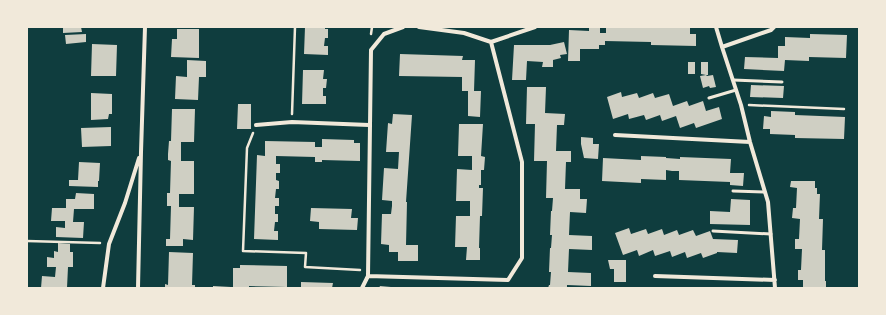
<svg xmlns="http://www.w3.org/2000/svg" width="886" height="315" font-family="Lora,serif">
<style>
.building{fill:#cfcfc3}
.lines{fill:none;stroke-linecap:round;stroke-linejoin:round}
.path{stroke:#f1e9da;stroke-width:2.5}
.service{stroke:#f1e9da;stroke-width:3}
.minor{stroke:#f1e9da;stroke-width:4}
</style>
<rect width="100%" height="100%" fill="#0f3d3e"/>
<path class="building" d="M 63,27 L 81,27 L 82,32 L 63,33 Z
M 305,27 L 325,27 L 325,29 L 328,29 L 328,38 L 325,38 L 324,46 L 328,46 L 328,55 L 304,54 Z
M 589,27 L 600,27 L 600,33 L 606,33 L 606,28 L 613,28 L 613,27 L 690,27 L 690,34 L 696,34 L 696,46 L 651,45 L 651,42 L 605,41 L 605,45 L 599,45 L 599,49 L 580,49 L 580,61 L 568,61 L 569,30 L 589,31 Z
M 177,29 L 199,29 L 199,58 L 171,57 L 172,39 L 177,39 Z
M 86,34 L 86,42 L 66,44 L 65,35 Z
M 810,34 L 847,35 L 846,58 L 809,57 L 809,61 L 785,60 L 784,71 L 744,69 L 745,57 L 778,58 L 778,46 L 785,46 L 785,37 L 810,38 Z
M 564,42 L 567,54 L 560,55 L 561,58 L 553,60 L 553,67 L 542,67 L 543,62 L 527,61 L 526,80 L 512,80 L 514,45 L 550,45 Z
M 92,44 L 117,45 L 116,76 L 91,76 Z
M 400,54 L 463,56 L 462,60 L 475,60 L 474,91 L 481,91 L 480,117 L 468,116 L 468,91 L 462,91 L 462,77 L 399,76 Z
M 187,60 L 206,61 L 206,77 L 199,77 L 198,100 L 175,99 L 176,76 L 187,77 Z
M 688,62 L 695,62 L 695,74 L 688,74 Z
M 701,62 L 708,62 L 708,75 L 706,75 L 707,76 L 713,75 L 716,87 L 710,88 L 709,86 L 703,88 L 700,76 L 706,75 L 701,74 Z
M 303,70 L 324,70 L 323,79 L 327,79 L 326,88 L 323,88 L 323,96 L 326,96 L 326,104 L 302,104 Z
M 751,85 L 784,86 L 783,98 L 750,97 Z
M 527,87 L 546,87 L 545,113 L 565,114 L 564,125 L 557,125 L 556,151 L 571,151 L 571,162 L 566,162 L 565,189 L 580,189 L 580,199 L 587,199 L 586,213 L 570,212 L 569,235 L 592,236 L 592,250 L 569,249 L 568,272 L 591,273 L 591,286 L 567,285 L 567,288 L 548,288 L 549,285 L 550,285 L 551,272 L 549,272 L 550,248 L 551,248 L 552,235 L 550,235 L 551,211 L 552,211 L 553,198 L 546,198 L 547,161 L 534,161 L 535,124 L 526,124 Z
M 621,92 L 622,97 L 637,93 L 639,98 L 653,93 L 655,98 L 669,94 L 673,106 L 687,101 L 689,106 L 703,101 L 706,111 L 719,107 L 722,119 L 696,128 L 694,123 L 680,128 L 676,116 L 662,121 L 660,115 L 646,120 L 644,115 L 629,119 L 628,114 L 613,119 L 607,97 Z
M 91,93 L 112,94 L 112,114 L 109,114 L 108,119 L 91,120 Z
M 238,104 L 251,104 L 251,129 L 237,129 Z
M 172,109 L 195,109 L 194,142 L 181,142 L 181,161 L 194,161 L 194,194 L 179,194 L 179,207 L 194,207 L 193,240 L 183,239 L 183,246 L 166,246 L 166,239 L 170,239 L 171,206 L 167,206 L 167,193 L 170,193 L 171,161 L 168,160 L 168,154 L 169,141 L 171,141 Z
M 771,111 L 795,112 L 795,115 L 845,117 L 844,139 L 795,138 L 795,135 L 770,134 L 770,129 L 763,129 L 764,116 L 771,117 Z
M 393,114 L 412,115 L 406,202 L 407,202 L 406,245 L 418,245 L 418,261 L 398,261 L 398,252 L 389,252 L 389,245 L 381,244 L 382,214 L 391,214 L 392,206 L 392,201 L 382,200 L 384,168 L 398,169 L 399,152 L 386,152 L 388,123 L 392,124 Z
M 459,124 L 483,124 L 481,156 L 485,157 L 484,170 L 481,170 L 481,185 L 479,185 L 479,188 L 483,188 L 482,216 L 480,216 L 479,248 L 480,248 L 480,260 L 466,260 L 467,247 L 455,247 L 456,216 L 470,216 L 470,201 L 456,201 L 457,169 L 472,170 L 472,156 L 458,156 Z
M 111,127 L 111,146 L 82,147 L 81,128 Z
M 581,137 L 593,138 L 593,144 L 599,144 L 598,159 L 584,158 L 581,144 Z
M 322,139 L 354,140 L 354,143 L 360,143 L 360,161 L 322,160 L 322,162 L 315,162 L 315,157 L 276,156 L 276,164 L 280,164 L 280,173 L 276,173 L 276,180 L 279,181 L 279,189 L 276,189 L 275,198 L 279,198 L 279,206 L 275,206 L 275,214 L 278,214 L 278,222 L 275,222 L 274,231 L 278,231 L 278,240 L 254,239 L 257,155 L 265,156 L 265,141 L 315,142 L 315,147 L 322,147 Z
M 641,156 L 666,157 L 666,158 L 680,159 L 680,157 L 731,159 L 730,173 L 744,173 L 743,186 L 730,185 L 730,182 L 679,180 L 679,171 L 672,171 L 666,170 L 666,180 L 641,179 L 641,183 L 602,181 L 603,158 L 641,160 Z
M 79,162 L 100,163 L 99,181 L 98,181 L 98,187 L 69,186 L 69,180 L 78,180 Z
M 791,181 L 815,181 L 815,188 L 817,188 L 817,194 L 820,194 L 819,219 L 823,219 L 822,250 L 825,250 L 825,281 L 826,281 L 826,288 L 803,288 L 803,280 L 798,280 L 798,270 L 801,270 L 802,249 L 795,249 L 795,239 L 799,239 L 800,219 L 792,218 L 793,208 L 796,208 L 797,188 L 790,187 Z
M 76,193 L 94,194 L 94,209 L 74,209 L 73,222 L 84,222 L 83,238 L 56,237 L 56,227 L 65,228 L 65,221 L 51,221 L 52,208 L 66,208 L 66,199 L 75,199 Z
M 731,199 L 750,200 L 750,225 L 710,224 L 710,211 L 730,212 Z
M 311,208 L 352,209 L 351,218 L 358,218 L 357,230 L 319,229 L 319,222 L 310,221 Z
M 629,228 L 631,234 L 646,229 L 648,234 L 662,229 L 664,235 L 677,230 L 679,235 L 693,230 L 696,236 L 710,231 L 713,239 L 738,240 L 737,253 L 717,252 L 717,253 L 703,258 L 701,253 L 687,258 L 685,252 L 672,257 L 670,251 L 655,256 L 653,250 L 639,256 L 637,250 L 623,255 L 615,233 Z
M 58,243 L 70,244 L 70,252 L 73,252 L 73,267 L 68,267 L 67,288 L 41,288 L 42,276 L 55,277 L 56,267 L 47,267 L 47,257 L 54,258 L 54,251 L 58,252 Z
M 169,252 L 193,253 L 192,285 L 195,285 L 195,288 L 165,288 L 165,284 L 168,285 Z
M 608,260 L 626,260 L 626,282 L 614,282 L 614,269 L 610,269 Z
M 240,265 L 287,266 L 287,287 L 249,286 L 249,288 L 233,288 L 233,268 L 240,268 Z
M 301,282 L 333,283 L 332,288 L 301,288 Z
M 213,286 L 231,287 L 231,288 L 213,288 Z
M 380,286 L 391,287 L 391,288 L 379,288 Z"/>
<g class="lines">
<path class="path" d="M 371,34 L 372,27
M 749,105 L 844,109
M 292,114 L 295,27
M 253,133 L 247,148 L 243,251 L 306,253 L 305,267 L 360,270
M 27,241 L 100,243"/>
<path class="service" d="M 733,80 L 782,82
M 709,98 L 736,90
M 733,191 L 765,192
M 713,231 L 771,234"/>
<path class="minor" d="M 419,27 L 464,33 L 491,42
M 716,27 L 722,47 L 741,105 L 750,142 L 768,202 L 775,288
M 722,47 L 771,30 L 774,27
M 256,125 L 292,122 L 369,125
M 615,135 L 750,142
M 368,276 L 508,280 L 522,258 L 522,162 L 491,42 L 535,27
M 655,276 L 775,280
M 103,288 L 109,244 L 125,203 L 139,158
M 138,288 L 141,152 L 145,27
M 362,288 L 368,276 L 371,50 L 384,34 L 403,27"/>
</g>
<rect width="886" height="315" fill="none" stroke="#f1e9da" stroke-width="56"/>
</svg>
